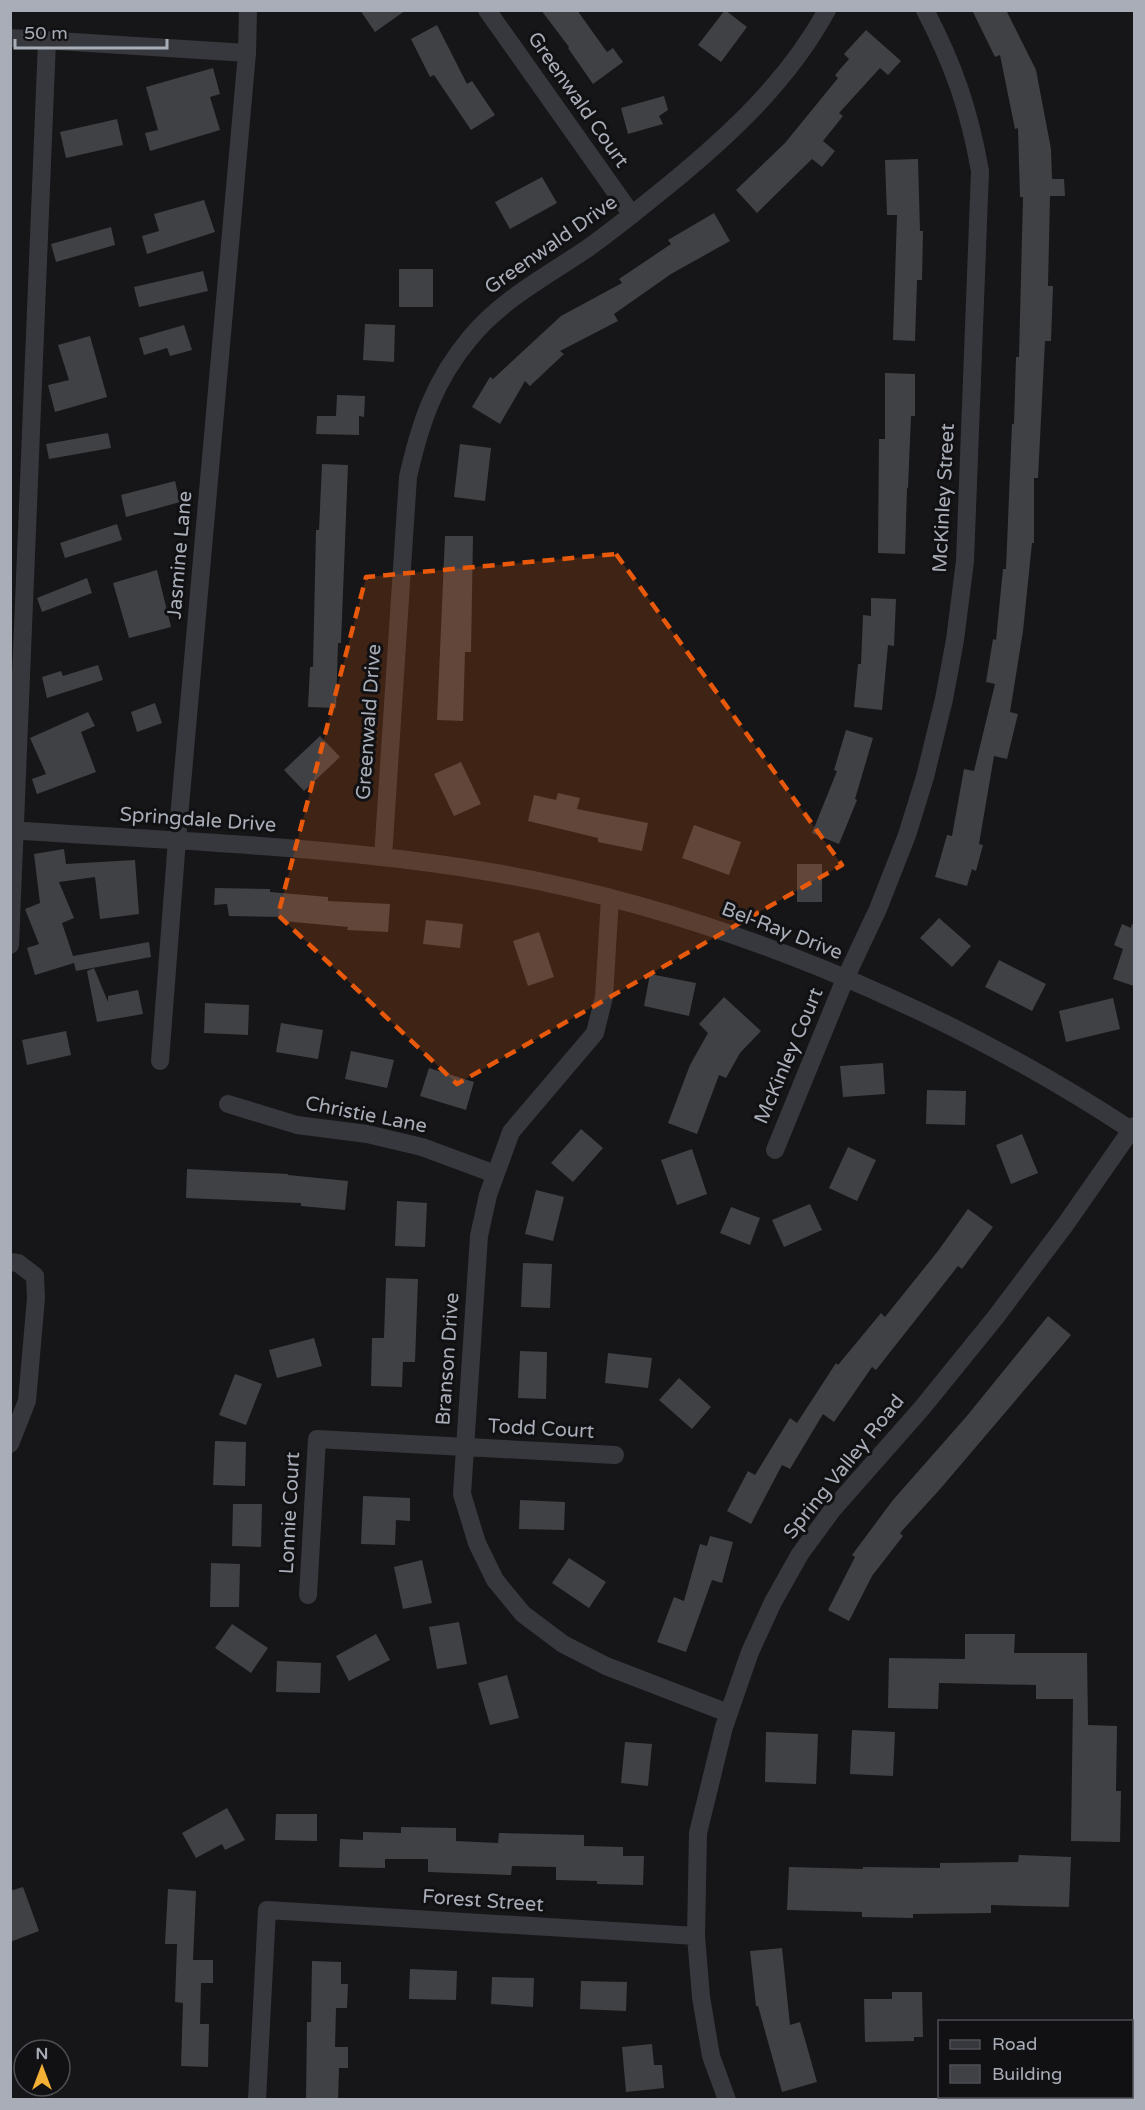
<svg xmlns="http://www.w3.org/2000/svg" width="1145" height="2110" font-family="'Varela Round',sans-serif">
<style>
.building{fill:#404145}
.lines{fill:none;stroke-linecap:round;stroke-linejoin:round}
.street{stroke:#37383d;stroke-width:18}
.marked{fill:#e8590c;fill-opacity:0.2;stroke:#e8590c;stroke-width:4.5;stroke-dasharray:12 8;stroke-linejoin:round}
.labels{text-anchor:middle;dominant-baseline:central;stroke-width:6;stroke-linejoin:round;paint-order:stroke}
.street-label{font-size:20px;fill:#a8adb8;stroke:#111113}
</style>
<rect width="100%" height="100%" fill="#161618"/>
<path class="building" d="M 360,10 L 406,10 L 375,32 Z
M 541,10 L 577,10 L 607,52 L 613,48 L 623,62 L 593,84 L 568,48 L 569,47 Z
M 725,10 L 747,27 L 721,62 L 698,45 Z
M 972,10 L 1006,10 L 1036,70 L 1051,149 L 1052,179 L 1064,179 L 1065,196 L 1050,196 L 1048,286 L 1053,286 L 1051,341 L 1045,341 L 1038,478 L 1034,478 L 1034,543 L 1032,543 L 1023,631 L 1010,712 L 1018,714 L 1007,759 L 994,756 L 979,844 L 983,845 L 976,871 L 972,869 L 967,886 L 935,877 L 947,835 L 952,836 L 964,769 L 974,771 L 995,684 L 986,682 L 993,639 L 996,640 L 1003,569 L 1006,569 L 1012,424 L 1014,424 L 1016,357 L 1019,357 L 1023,197 L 1020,197 L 1018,128 L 1015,129 L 1000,55 L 995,57 Z
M 437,25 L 467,84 L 472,81 L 495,115 L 471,130 L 434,75 L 430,77 L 411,39 Z
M 866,30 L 901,61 L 888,75 L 880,68 L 839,113 L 843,116 L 823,141 L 835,151 L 822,167 L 812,159 L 757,213 L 736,190 L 785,143 L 838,78 L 835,75 L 849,59 L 844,54 Z
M 213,68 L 220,94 L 210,97 L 220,130 L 150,151 L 145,133 L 158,130 L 146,87 Z
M 664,96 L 668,110 L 659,116 L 663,124 L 628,134 L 621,108 Z
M 117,119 L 123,145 L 66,158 L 60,132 Z
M 918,159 L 920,231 L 923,231 L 922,280 L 917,280 L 915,341 L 893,340 L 897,215 L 887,215 L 885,160 Z
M 542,177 L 557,203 L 510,229 L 495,202 Z
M 204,200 L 215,232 L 147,254 L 142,236 L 159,231 L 154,214 Z
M 714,213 L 730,241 L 671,274 L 614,314 L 618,321 L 560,351 L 564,354 L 530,386 L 525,381 L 500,424 L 472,407 L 490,377 L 493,379 L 561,316 L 622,283 L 619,279 L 671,244 L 668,240 Z
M 111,227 L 115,245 L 56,262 L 51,244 Z
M 399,269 L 433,269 L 433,307 L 399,307 Z
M 203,271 L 208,291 L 139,307 L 134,287 Z
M 365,324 L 395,325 L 394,362 L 363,360 Z
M 184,325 L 192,350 L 170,356 L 167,348 L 144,355 L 139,338 Z
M 90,336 L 107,397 L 55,412 L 48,385 L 69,380 L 58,345 Z
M 885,373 L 915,374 L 915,416 L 911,416 L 908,488 L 907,488 L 905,554 L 878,553 L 879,439 L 885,439 Z
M 337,395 L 365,396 L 364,417 L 359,416 L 359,435 L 316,434 L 317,416 L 336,416 Z
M 108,433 L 111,448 L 49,459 L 46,444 Z
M 460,444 L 491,448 L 485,501 L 454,497 Z
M 322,464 L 348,465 L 341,643 L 338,643 L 336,708 L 308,707 L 310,667 L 313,667 L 316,530 L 319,530 Z
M 175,481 L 180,502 L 126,517 L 121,495 Z
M 117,524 L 122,540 L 65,558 L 60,543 Z
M 445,536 L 473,536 L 471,652 L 465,652 L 463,721 L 437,720 Z
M 157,570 L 171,627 L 129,638 L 113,583 Z
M 87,578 L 92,593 L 42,612 L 37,598 Z
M 871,598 L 896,599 L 894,646 L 888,645 L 882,710 L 854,707 L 858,664 L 861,664 L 863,615 L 871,616 Z
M 98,665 L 103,680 L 47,698 L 42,677 L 61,671 L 63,676 Z
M 155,703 L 162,723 L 137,732 L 131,712 Z
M 88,712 L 95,726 L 81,732 L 96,772 L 37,794 L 32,779 L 46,774 L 30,738 Z
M 846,730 L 873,738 L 855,799 L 857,800 L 839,844 L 812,833 L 837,771 L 834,770 Z
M 320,736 L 340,757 L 304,791 L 284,770 Z
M 461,762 L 481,804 L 454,816 L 434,774 Z
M 558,793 L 580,798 L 577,809 L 648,823 L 642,851 L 598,842 L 598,838 L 528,821 L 534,795 L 556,800 Z
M 694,825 L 741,842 L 729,875 L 682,858 Z
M 64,849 L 66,864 L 135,860 L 139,914 L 100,919 L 95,877 L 59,882 L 74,918 L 62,923 L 74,959 L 73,956 L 149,942 L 151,957 L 76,971 L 74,963 L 35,975 L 27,948 L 39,944 L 25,909 L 40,903 L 34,854 Z
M 797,864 L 822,864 L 822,902 L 797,902 Z
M 215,888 L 270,889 L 270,892 L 328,897 L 328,901 L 390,904 L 388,932 L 347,930 L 348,927 L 282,921 L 282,917 L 229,916 L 227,904 L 214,905 Z
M 939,918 L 971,946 L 952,967 L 920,938 Z
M 426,920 L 463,924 L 460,948 L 423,944 Z
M 1122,924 L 1131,928 L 1132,924 L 1134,925 L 1134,986 L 1113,979 L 1123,949 L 1114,945 Z
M 539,932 L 554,977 L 528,986 L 513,941 Z
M 999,960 L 1046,984 L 1032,1011 L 985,987 Z
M 94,968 L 108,1002 L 108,996 L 138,990 L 143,1014 L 97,1022 L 87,971 Z
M 650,974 L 696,983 L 689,1016 L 644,1006 Z
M 724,997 L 761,1031 L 740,1053 L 726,1078 L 719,1075 L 697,1134 L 668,1123 L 690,1065 L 708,1033 L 699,1024 Z
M 1113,998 L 1120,1029 L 1066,1042 L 1059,1011 Z
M 205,1003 L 249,1005 L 248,1035 L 204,1033 Z
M 281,1023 L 323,1030 L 318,1059 L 276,1052 Z
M 66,1031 L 71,1055 L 27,1065 L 22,1040 Z
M 351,1051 L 394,1060 L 387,1088 L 345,1079 Z
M 883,1063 L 885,1094 L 843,1097 L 840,1066 Z
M 429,1068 L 474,1082 L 466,1110 L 420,1096 Z
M 927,1090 L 966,1091 L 965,1125 L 926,1124 Z
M 581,1129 L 603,1148 L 573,1182 L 551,1163 Z
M 1022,1134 L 1038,1173 L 1011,1184 L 996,1145 Z
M 848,1147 L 876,1160 L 857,1201 L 829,1188 Z
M 692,1149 L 707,1194 L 677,1205 L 661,1160 Z
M 187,1169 L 288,1174 L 288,1175 L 348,1181 L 345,1210 L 301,1206 L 301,1203 L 186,1198 Z
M 536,1190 L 564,1197 L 553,1241 L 525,1234 Z
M 397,1201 L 427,1203 L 425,1247 L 395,1246 Z
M 810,1204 L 822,1230 L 784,1247 L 772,1220 Z
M 731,1207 L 760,1218 L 750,1245 L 720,1233 Z
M 968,1209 L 993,1227 L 962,1269 L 958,1266 L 876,1370 L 872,1367 L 834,1422 L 823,1414 L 790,1469 L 782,1465 L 751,1524 L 727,1511 L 748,1471 L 755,1475 L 790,1418 L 797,1423 L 836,1363 L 838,1365 L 881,1313 L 885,1317 L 938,1251 Z
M 523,1263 L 552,1264 L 550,1308 L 521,1307 Z
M 386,1278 L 418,1279 L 415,1362 L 403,1362 L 402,1387 L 371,1386 L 372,1338 L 384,1338 Z
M 1048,1316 L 1071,1335 L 941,1488 L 900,1533 L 903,1536 L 872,1576 L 849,1621 L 828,1610 L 855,1557 L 852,1555 L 893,1500 L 966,1417 Z
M 314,1338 L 322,1366 L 277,1378 L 269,1350 Z
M 520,1351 L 547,1352 L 546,1399 L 518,1398 Z
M 608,1353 L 652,1358 L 648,1388 L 605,1383 Z
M 235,1374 L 262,1384 L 246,1425 L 219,1415 Z
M 679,1378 L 711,1407 L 692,1429 L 659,1400 Z
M 215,1441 L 246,1442 L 245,1486 L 213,1485 Z
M 363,1496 L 410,1498 L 410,1521 L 396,1520 L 395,1545 L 361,1544 Z
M 520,1500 L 565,1502 L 564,1530 L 519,1529 Z
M 233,1504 L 262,1504 L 261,1547 L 232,1546 Z
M 710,1536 L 733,1542 L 722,1583 L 712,1580 L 686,1652 L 657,1642 L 674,1597 L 684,1601 L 700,1544 L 707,1546 Z
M 569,1558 L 606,1582 L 589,1608 L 552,1583 Z
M 422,1560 L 432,1603 L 403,1609 L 394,1567 Z
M 211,1563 L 240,1564 L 239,1607 L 210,1607 Z
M 459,1622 L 467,1664 L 437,1669 L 429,1627 Z
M 232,1624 L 268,1648 L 251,1673 L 215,1648 Z
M 376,1634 L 390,1660 L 349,1681 L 336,1656 Z
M 965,1634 L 1015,1634 L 1014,1653 L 1087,1653 L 1088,1725 L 1117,1726 L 1116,1791 L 1121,1791 L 1120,1842 L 1071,1841 L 1073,1699 L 1036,1699 L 1036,1685 L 939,1683 L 938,1709 L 888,1708 L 889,1658 L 965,1659 Z
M 277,1661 L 321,1663 L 320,1693 L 276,1692 Z
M 507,1675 L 519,1718 L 490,1725 L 478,1683 Z
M 852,1730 L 895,1732 L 893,1776 L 850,1774 Z
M 766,1732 L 818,1734 L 816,1784 L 765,1782 Z
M 625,1742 L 652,1744 L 648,1786 L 621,1783 Z
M 227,1808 L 245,1840 L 225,1850 L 222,1844 L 196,1858 L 182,1833 Z
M 276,1814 L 317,1814 L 317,1841 L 275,1840 Z
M 401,1827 L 456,1828 L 456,1841 L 498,1843 L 499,1833 L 584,1835 L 584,1846 L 623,1847 L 623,1856 L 644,1856 L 643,1885 L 597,1884 L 597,1881 L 556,1880 L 556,1867 L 512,1866 L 511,1875 L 428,1872 L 428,1859 L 385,1859 L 385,1868 L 339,1867 L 340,1839 L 363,1840 L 363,1832 L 401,1833 Z
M 1019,1855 L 1071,1857 L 1069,1907 L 991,1905 L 991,1913 L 913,1914 L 913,1918 L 862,1917 L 862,1912 L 787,1910 L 789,1867 L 863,1869 L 863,1867 L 940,1868 L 940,1863 L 1018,1862 Z
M 23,1887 L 39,1931 L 10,1942 L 10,1891 Z
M 168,1889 L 196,1891 L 193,1960 L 213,1960 L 213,1983 L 201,1983 L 200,2024 L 209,2024 L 208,2067 L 181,2066 L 183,2003 L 175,2002 L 177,1944 L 165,1944 Z
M 782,1948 L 790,2025 L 800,2022 L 817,2082 L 782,2092 L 758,2006 L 756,2006 L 750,1951 Z
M 312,1961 L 341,1962 L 341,1984 L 348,1984 L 347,2008 L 336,2008 L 335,2047 L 348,2047 L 348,2068 L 339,2068 L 338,2100 L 306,2100 L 307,2022 L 311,2022 Z
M 410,1969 L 457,1971 L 456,2000 L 409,1999 Z
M 492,1977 L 534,1978 L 533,2007 L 491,2004 Z
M 581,1981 L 627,1982 L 626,2011 L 580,2009 Z
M 892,1992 L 922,1992 L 923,2037 L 914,2037 L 914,2041 L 865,2042 L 864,1999 L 892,1999 Z
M 652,2044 L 654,2065 L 662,2065 L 664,2088 L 626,2092 L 622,2047 Z"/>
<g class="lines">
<path class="street" d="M 487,10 L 632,215
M 10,38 L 247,53
M 10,830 C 166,841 323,845 478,870 C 703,906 944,1006 1134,1132
M 383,857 L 408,477 C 420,424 434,381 470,338 C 502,299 547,276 588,248 C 616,228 643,206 670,184 C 731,134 789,80 827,10
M 610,898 L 604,997 L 595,1033 L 511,1132 L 488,1195 L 479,1236 L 462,1494 L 477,1543 L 495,1580 L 523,1614 L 563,1644 L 606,1666 L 728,1713
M 10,945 L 47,41
M 160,1061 L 177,840 L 247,53 L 248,10
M 228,1104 L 297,1125 L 367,1134 L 422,1147 L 495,1174
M 775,1150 L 845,979 L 878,909 L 907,835 L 925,777 L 944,699 L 955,640 L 965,561 L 980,171 C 969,109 954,66 925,10
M 10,1262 L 18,1263 L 35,1276 L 36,1298 L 27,1401 L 10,1444
M 308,1595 L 317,1439 L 615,1455
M 257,2100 L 267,1910 L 696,1936
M 727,2100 L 711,2056 L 701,1997 L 696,1936 L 698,1833 L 724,1727 L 750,1652 L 773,1602 L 800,1554 L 833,1509 L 922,1408 L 995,1318 L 1065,1225 L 1134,1126"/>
</g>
<path class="marked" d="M 616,554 L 842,865 L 457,1084 L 278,915 L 366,577 Z"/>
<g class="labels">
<g class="street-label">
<text transform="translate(578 100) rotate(55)">Greenwald Court</text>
<text transform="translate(551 245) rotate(-35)">Greenwald Drive</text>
<text transform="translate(944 498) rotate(-87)">McKinley Street</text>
<text transform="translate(180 555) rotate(-85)">Jasmine Lane</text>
<text transform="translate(369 722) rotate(-86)">Greenwald Drive</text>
<text transform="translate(198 820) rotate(4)">Springdale Drive</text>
<text transform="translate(782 931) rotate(21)">Bel-Ray Drive</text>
<text transform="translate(789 1056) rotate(-67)">McKinley Court</text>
<text transform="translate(366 1115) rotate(11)">Christie Lane</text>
<text transform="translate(448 1359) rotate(-86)">Branson Drive</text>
<text transform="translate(541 1429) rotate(3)">Todd Court</text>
<text transform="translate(844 1467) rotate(-51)">Spring Valley Road</text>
<text transform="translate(290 1513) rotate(-87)">Lonnie Court</text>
<text transform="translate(483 1901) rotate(4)">Forest Street</text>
</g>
</g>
<rect width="1145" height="2110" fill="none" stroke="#a8adb8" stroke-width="24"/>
<rect x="938" y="2020" width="195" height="78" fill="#111113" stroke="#4d4f55" stroke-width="1.5"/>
<rect x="950" y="2040" width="30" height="9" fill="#37383d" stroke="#4d4f55" stroke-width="1.5"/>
<text x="992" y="2050" font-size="18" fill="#a8adb8">Road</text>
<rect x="950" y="2065" width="30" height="18" fill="#404145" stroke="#4d4f55" stroke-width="1.5"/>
<text x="992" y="2080" font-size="18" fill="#a8adb8">Building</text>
<g transform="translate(42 2068)"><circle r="28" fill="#111113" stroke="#4d4f55" stroke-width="1.5"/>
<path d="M0-4.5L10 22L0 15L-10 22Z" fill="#f2b134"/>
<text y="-9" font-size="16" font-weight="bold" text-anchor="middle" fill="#a8adb8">N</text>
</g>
<path d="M15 39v9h152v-9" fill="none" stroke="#a8adb8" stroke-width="3"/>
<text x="24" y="39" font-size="18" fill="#a8adb8" stroke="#111113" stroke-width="4.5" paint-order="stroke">50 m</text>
</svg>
